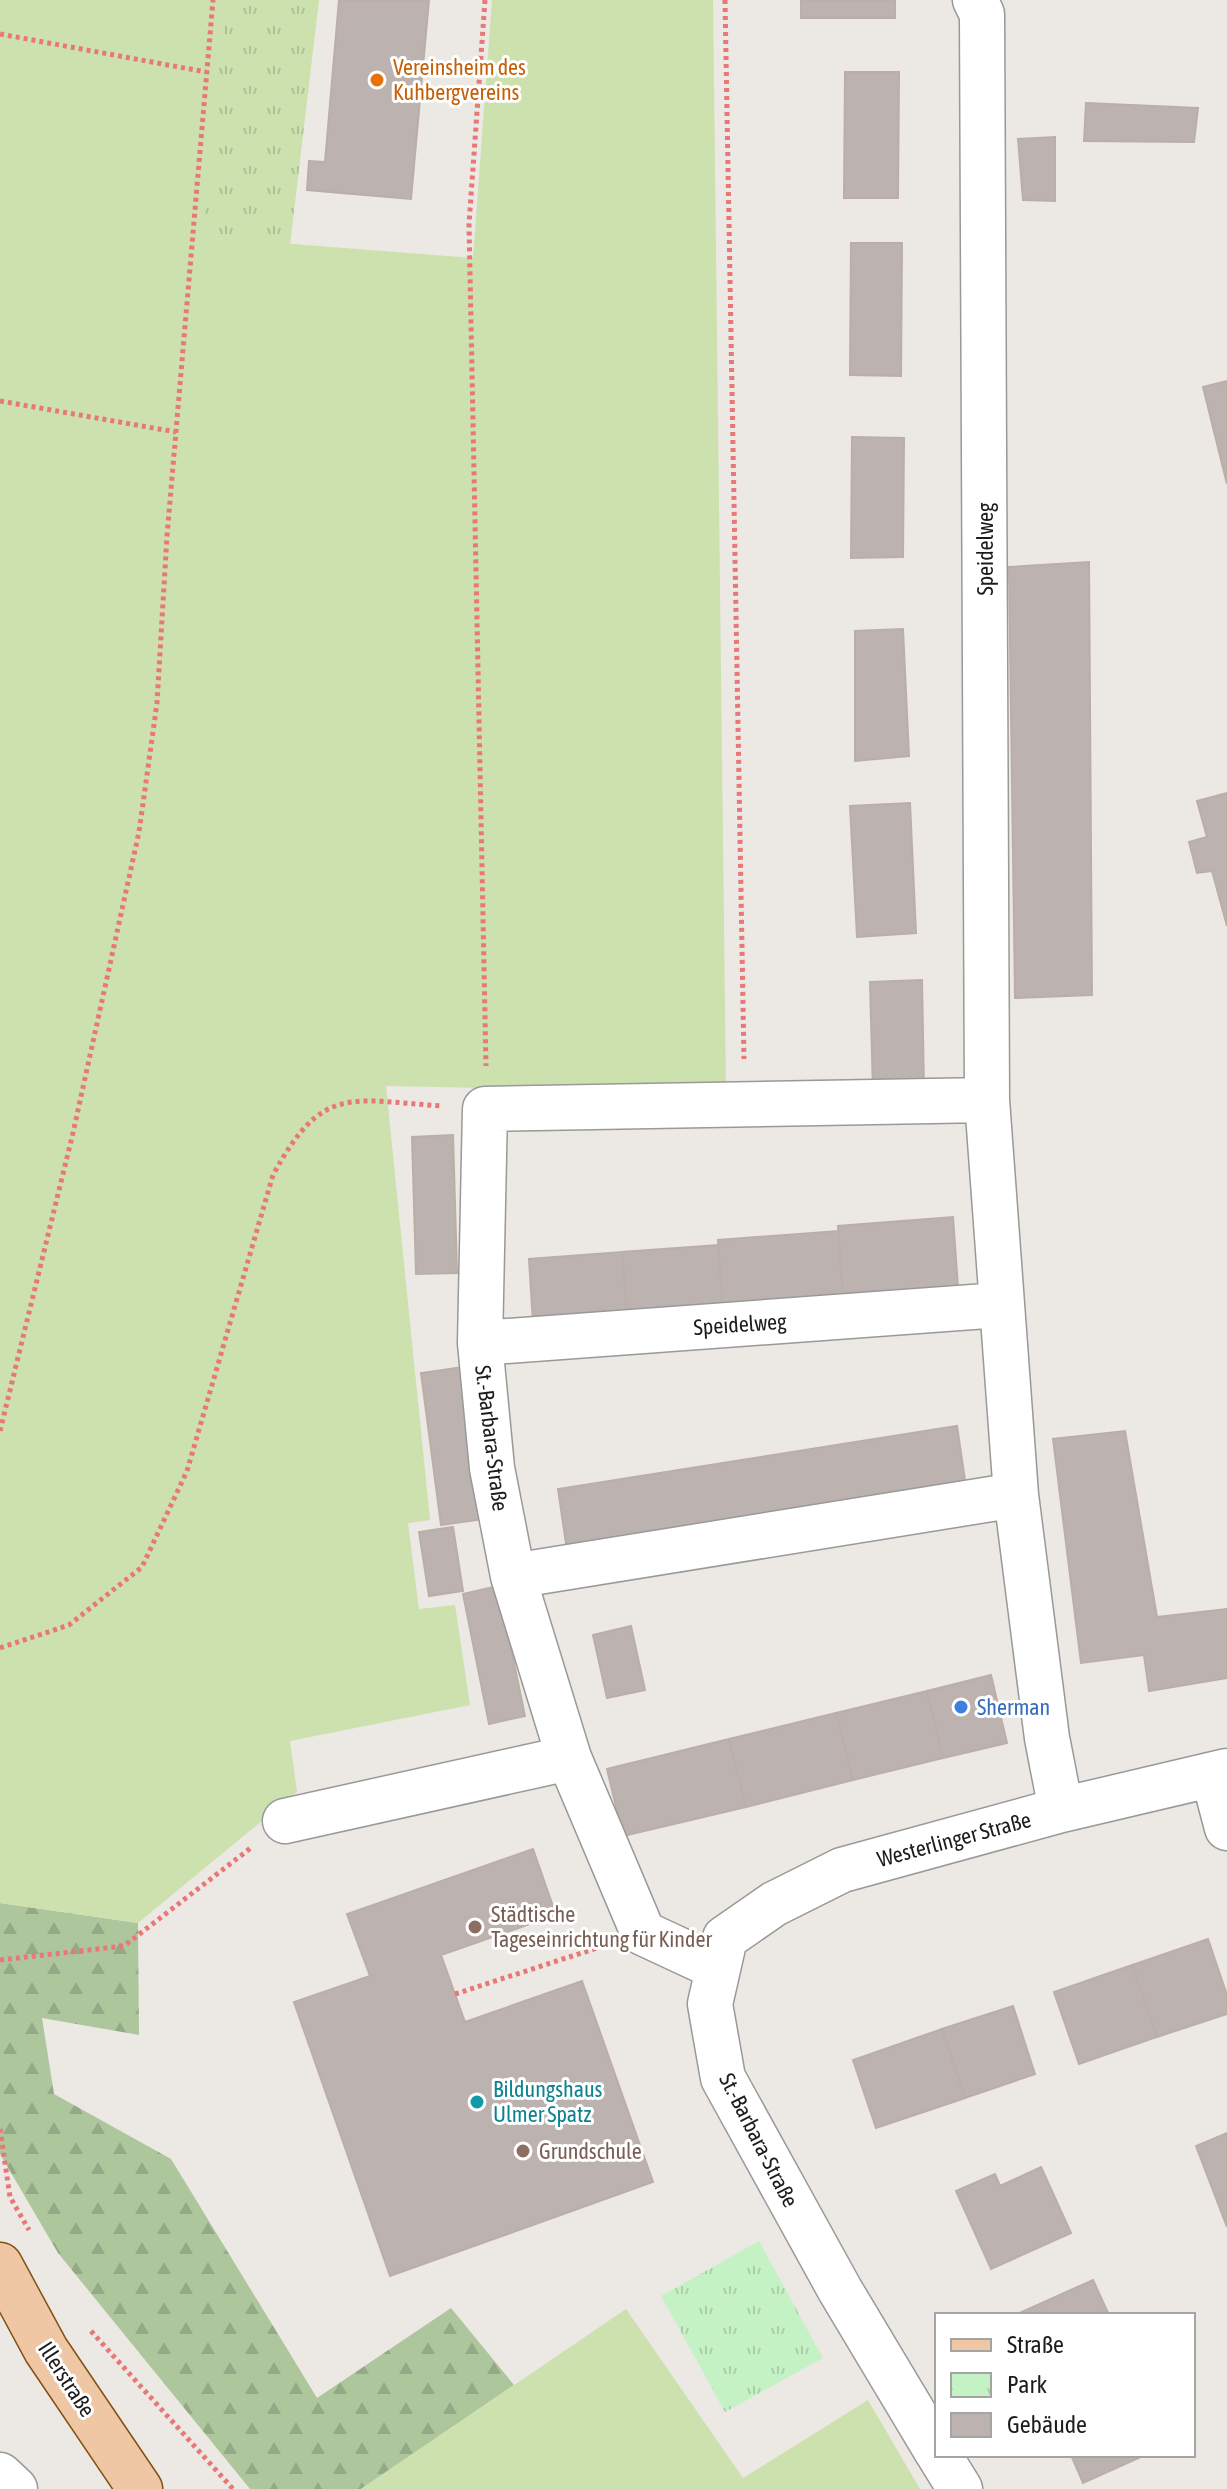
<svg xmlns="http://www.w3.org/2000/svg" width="1227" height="2489" font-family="'Asap Condensed',sans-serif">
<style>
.grass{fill:url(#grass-tufts)}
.forest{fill:url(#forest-firs)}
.park{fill:url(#park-tufts)}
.garden{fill:#cce1ae}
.building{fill:#bcb3b0;stroke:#bcaea7;stroke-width:2}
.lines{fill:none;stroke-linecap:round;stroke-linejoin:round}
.minor-casing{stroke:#999;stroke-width:47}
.major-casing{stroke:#825012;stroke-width:47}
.path{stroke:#e87878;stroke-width:5;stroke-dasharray:4 4;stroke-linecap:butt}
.minor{stroke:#fff;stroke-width:44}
.major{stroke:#f0c7a4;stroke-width:44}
.food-dot{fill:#e8710a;stroke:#fff;stroke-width:3}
.shop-dot{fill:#3f7fe0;stroke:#fff;stroke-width:3}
.education-dot{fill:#8d6e63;stroke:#fff;stroke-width:3}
.culture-dot{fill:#0f9aa8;stroke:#fff;stroke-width:3}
.labels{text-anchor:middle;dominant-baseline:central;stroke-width:6;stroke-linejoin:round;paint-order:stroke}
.food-label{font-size:22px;fill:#c56008;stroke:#fff;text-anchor:start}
.street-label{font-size:22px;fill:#1c1c1c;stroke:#fff}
.shop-label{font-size:22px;fill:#366cbe;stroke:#fff;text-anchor:start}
.education-label{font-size:22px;fill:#785e54;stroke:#fff;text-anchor:start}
.culture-label{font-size:22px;fill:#0d838f;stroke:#fff;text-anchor:start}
</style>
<defs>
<pattern id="grass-tufts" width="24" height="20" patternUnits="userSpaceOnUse" patternTransform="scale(2)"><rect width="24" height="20" fill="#cce1ae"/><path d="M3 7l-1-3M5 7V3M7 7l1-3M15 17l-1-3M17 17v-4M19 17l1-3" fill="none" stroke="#afc095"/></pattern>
<pattern id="forest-firs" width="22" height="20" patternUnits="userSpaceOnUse" patternTransform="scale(2)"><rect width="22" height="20" fill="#adc69c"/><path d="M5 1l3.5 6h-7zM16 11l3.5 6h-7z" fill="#94aa86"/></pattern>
<pattern id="park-tufts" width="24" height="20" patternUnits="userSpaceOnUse" patternTransform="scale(2)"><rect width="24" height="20" fill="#c5f2c4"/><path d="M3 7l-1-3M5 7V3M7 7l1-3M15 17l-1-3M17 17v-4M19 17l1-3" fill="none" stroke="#a9cfa8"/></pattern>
</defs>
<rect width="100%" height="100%" fill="#ece8e3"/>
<path class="grass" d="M 216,0 L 319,0 L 290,245 L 193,236 Z"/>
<path class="forest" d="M 0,1903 L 138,1923 L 139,2035 L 42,2018 L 54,2094 L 171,2159 L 317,2398 L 451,2308 L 514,2385 L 361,2489 L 250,2489 L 58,2253 L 0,2154 Z"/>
<path class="park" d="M 759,2241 L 823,2358 L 725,2412 L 661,2296 Z"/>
<path class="garden" d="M 0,0 L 226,0 L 202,237 L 473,258 L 492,0 L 713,0 L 726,1093 L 386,1086 L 430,1520 L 408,1523 L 419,1609 L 455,1605 L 470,1705 L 290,1741 L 297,1792 L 138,1923 L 0,1903 Z
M 626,2309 L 743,2478 L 868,2400 L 920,2489 L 361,2489 Z"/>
<path class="building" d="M 339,0 L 429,0 L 411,199 L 307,190 L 309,161 L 325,162 Z
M 801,0 L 895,0 L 895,18 L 801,18 Z
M 845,72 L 899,72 L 898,198 L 844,198 Z
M 1086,103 L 1198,108 L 1194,142 L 1084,141 Z
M 1055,137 L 1055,201 L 1023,200 L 1018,139 Z
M 851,243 L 902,243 L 901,376 L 850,375 Z
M 1227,381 L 1227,484 L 1203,387 Z
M 852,437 L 904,438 L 903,557 L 851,558 Z
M 1089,562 L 1092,995 L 1015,998 L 1009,567 Z
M 903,629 L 909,756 L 855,761 L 855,631 Z
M 1227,793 L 1227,926 L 1212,871 L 1197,873 L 1189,842 L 1207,837 L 1197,801 Z
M 910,803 L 916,933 L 857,937 L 850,806 Z
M 922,980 L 924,1091 L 873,1093 L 870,982 Z
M 453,1135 L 457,1273 L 416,1274 L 412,1137 Z
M 953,1217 L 958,1287 L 843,1295 L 838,1226 Z
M 838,1231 L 843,1301 L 723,1309 L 718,1240 Z
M 718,1245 L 723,1309 L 627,1316 L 622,1252 Z
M 622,1252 L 627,1316 L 533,1323 L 529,1259 Z
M 464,1367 L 484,1519 L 441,1525 L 421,1373 Z
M 957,1426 L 967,1494 L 568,1557 L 558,1489 Z
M 1125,1431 L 1157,1617 L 1227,1609 L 1227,1678 L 1149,1691 L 1144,1655 L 1081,1663 L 1053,1439 Z
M 453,1527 L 463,1591 L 429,1596 L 419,1532 Z
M 498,1586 L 525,1716 L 489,1724 L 463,1594 Z
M 631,1626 L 645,1690 L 607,1698 L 593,1635 Z
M 991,1675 L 1007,1743 L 943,1758 L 927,1691 Z
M 927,1691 L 943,1758 L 853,1780 L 836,1713 Z
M 836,1713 L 853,1780 L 746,1807 L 729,1739 Z
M 729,1739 L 746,1807 L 623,1836 L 607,1769 Z
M 533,1849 L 556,1915 L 441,1955 L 465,2022 L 582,1981 L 653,2182 L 390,2276 L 294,2002 L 370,1976 L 347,1914 Z
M 1208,1939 L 1227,1995 L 1227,2014 L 1157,2037 L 1132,1965 Z
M 1132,1965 L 1157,2037 L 1079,2064 L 1054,1992 Z
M 1013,2006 L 1035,2074 L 965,2098 L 942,2029 Z
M 942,2029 L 965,2098 L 876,2128 L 853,2060 Z
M 1227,2133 L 1227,2227 L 1196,2146 Z
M 1041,2167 L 1071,2233 L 991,2269 L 956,2191 L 995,2174 L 1000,2186 Z
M 1093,2280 L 1109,2315 L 1015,2315 Z
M 1071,2455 L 1145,2455 L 1083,2483 Z"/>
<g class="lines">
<g class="minor-casing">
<path id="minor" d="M 975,0 L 982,14 L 987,1100 L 1016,1495 L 1047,1738 L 1061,1810
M 480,1343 L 1000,1305
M 513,1576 L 1016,1495
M 1213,1775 L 1227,1828
M 285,1821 L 569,1758
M 716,1967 L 643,1933 L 569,1758 L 513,1576 L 492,1468 L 480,1343 L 485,1109 L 987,1100
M 937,2452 L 840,2290 L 723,2078 L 710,2004 L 725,1938 L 774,1904 L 842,1870 L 1061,1810 L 1227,1771
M 939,2455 L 960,2489
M 0,2475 L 15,2489"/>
</g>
<g class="major-casing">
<path id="major" d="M 0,2265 L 46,2350 L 140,2489"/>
</g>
<path class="path" d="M 485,0 L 469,224 L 486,1066
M 725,0 L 744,1059
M 0,34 L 206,72
M 0,401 L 176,432
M 0,1431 L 73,1133 L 139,832 L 157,703 L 167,536 L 213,0
M 0,1648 L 69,1625 L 142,1567 L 187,1471 L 273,1175 C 322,1084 350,1100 442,1106
M 0,1960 L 124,1946 L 252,1847
M 455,1994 L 600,1947
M 0,2129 L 10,2197 L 29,2230
M 91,2331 L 233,2489"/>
<use href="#minor" class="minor"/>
<use href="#major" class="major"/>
</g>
<circle class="food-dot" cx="377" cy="80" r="8"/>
<circle class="shop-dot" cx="961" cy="1707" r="8"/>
<g class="education-dot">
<circle cx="475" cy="1927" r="8"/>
<circle cx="523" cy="2151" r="8"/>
</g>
<circle class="culture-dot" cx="477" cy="2102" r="8"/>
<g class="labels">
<g class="food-label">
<text x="393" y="67">Vereinsheim des<tspan x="393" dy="25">Kuhbergvereins</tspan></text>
</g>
<g class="street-label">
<text transform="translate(985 549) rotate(-90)">Speidelweg</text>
<text transform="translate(740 1324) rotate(-4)">Speidelweg</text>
<text transform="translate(492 1438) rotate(83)">St.-Barbara-Straße</text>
<text transform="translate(954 1839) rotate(-15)">Westerlinger Straße</text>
<text transform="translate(759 2140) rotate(63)">St.-Barbara-Straße</text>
<text transform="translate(67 2379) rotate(57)">Illerstraße</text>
</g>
<g class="shop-label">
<text x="977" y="1707">Sherman</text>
</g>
<g class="education-label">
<text x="491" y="1914">Städtische<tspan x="491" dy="25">Tageseinrichtung für Kinder</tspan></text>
<text x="539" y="2151">Grundschule</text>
</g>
<g class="culture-label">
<text x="493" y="2089">Bildungshaus<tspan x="493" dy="25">Ulmer Spatz</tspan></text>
</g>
</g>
<rect x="935" y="2313" width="260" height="144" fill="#ffffff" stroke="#a4a4a4" stroke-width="2"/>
<rect x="951" y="2339" width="40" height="12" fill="#f0c7a4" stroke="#a4a4a4" stroke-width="2"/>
<text x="1007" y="2353" font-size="24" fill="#1c1c1c">Straße</text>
<rect x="951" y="2373" width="40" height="24" fill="url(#park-tufts)" stroke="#a4a4a4" stroke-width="2"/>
<text x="1007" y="2393" font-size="24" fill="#1c1c1c">Park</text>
<rect x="951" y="2413" width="40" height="24" fill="#bcb3b0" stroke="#a4a4a4" stroke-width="2"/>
<text x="1007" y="2433" font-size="24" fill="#1c1c1c">Gebäude</text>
</svg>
